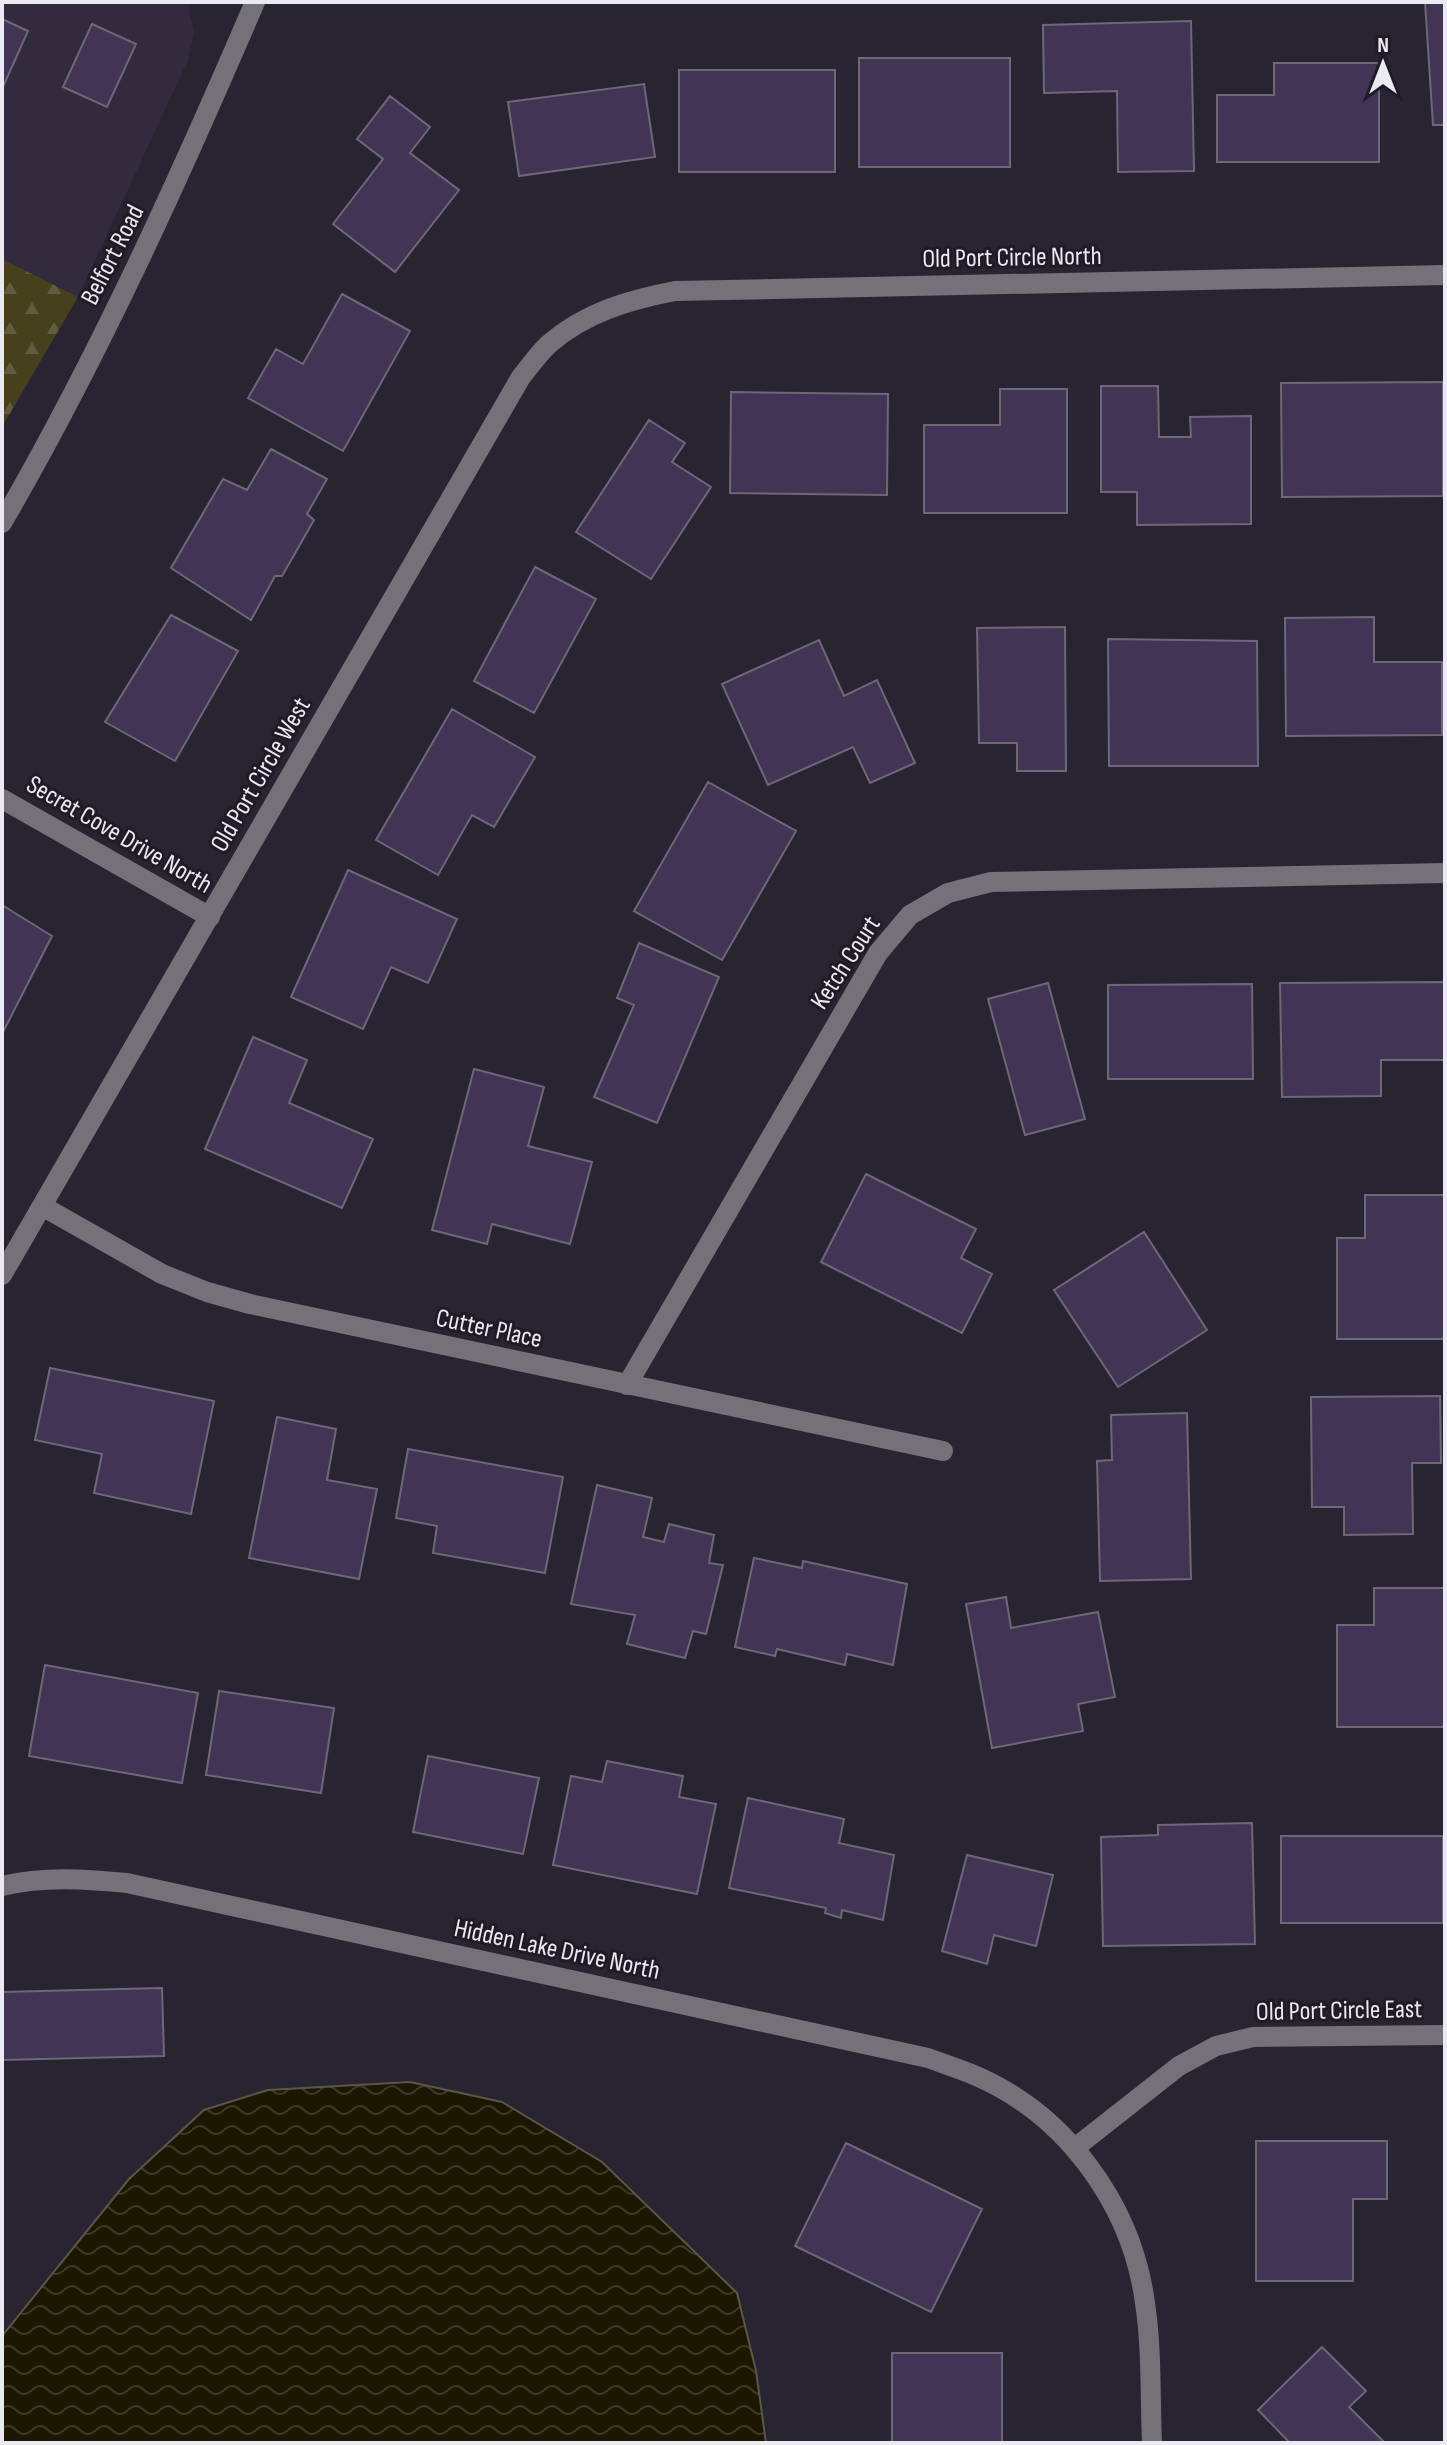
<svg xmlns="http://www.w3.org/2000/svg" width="1447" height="2445" font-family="'Sofia Sans Condensed',sans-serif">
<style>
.built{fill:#322b3e}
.forest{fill:url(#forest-firs)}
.water{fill:url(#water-waves);stroke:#5a5648;stroke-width:2}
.building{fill:#413455;stroke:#6d6877;stroke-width:2}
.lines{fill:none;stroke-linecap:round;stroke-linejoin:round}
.minor{stroke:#747178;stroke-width:20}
.labels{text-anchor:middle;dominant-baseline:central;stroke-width:6;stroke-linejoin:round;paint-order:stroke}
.street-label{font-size:26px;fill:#ebe9f1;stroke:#1f1b27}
</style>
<defs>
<pattern id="forest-firs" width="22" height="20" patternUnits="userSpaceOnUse" patternTransform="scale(2)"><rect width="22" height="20" fill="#46401c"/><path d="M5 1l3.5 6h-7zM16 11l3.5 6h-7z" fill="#615c3d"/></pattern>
<pattern id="water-waves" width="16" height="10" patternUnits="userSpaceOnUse" patternTransform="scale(2)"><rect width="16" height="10" fill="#1c1700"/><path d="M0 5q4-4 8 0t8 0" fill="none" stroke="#3d3926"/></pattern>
</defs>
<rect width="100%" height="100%" fill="#292431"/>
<path class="built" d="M 2,2 L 188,2 L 194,33 L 188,60 L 78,297 L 2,259 Z"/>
<path class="forest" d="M 2,259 L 78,297 L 2,427 Z"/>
<path class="water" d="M 410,2082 L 502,2102 L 602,2162 L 737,2293 L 756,2371 L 766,2443 L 2,2443 L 2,2336 L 129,2179 L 204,2110 L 268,2090 Z"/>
<path class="building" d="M 1425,2 L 1445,2 L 1445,125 L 1433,125 Z
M 2,19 L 28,31 L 2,89 Z
M 1191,21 L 1194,171 L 1118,172 L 1117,91 L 1044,93 L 1043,25 Z
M 92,24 L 136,44 L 107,107 L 63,87 Z
M 859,58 L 1010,58 L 1010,167 L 859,167 Z
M 1274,63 L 1379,63 L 1379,162 L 1217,162 L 1217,95 L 1274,95 Z
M 679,70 L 835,70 L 835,172 L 679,172 Z
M 644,84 L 655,157 L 519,176 L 508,102 Z
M 390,96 L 430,127 L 410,153 L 459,190 L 395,272 L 333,224 L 383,159 L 357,139 Z
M 342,294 L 410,331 L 343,451 L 248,398 L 276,349 L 303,364 Z
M 1443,382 L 1443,496 L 1282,497 L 1281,383 Z
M 1101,386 L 1158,386 L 1159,437 L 1191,437 L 1190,417 L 1251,416 L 1251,524 L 1137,525 L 1137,492 L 1101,492 Z
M 1000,389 L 1067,389 L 1067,513 L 924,513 L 924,425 L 1000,425 Z
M 731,392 L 888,394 L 887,495 L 730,493 Z
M 649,420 L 685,443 L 672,462 L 711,487 L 651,579 L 576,532 Z
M 271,449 L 327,479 L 307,514 L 314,520 L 282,576 L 275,576 L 251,620 L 171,568 L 223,479 L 247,490 Z
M 535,567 L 596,599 L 534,713 L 474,681 Z
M 171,615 L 238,651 L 175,761 L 105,722 Z
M 1374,617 L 1374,662 L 1442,662 L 1442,735 L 1286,736 L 1285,618 Z
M 1065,627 L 1066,771 L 1017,771 L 1017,743 L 979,743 L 977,628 Z
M 1108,639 L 1257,641 L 1258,766 L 1109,766 Z
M 819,640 L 844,696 L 877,680 L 915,763 L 870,783 L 853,747 L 768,785 L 722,684 Z
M 452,709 L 535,757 L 494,827 L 472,815 L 438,875 L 376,840 Z
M 708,782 L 796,831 L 722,960 L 634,911 Z
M 348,870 L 457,919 L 428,983 L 391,967 L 363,1029 L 291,997 Z
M 2,905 L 52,936 L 2,1034 Z
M 639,943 L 719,977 L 657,1123 L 594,1097 L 634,1005 L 617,998 Z
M 1444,982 L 1445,1060 L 1381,1060 L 1381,1096 L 1282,1097 L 1280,983 Z
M 1048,983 L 1085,1119 L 1025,1135 L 988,999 Z
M 1252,984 L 1253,1079 L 1108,1079 L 1108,985 Z
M 253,1037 L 307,1060 L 289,1103 L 373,1139 L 342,1208 L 205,1149 Z
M 474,1069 L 544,1087 L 528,1146 L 592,1162 L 570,1244 L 492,1224 L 487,1244 L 432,1230 Z
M 866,1174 L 976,1229 L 961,1258 L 992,1274 L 962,1333 L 821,1262 Z
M 1365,1195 L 1444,1195 L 1444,1339 L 1337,1339 L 1337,1238 L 1365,1238 Z
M 1144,1232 L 1207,1330 L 1118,1387 L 1054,1290 Z
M 50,1368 L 214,1401 L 191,1514 L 94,1493 L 102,1454 L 35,1440 Z
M 1440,1396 L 1441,1463 L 1412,1463 L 1413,1534 L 1344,1535 L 1344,1507 L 1312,1507 L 1311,1397 Z
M 1187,1413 L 1191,1579 L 1100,1581 L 1097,1461 L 1112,1460 L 1111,1415 Z
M 277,1417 L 336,1429 L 327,1480 L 377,1489 L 359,1579 L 249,1558 Z
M 408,1449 L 563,1477 L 545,1573 L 433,1553 L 437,1526 L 396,1518 Z
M 597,1485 L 652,1498 L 643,1537 L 664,1542 L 669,1524 L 714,1535 L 709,1563 L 723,1565 L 706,1634 L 693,1631 L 685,1658 L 627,1644 L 635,1615 L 571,1604 Z
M 754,1558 L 802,1568 L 803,1561 L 907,1584 L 893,1665 L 847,1654 L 845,1665 L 777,1649 L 775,1656 L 735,1647 Z
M 1374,1588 L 1445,1588 L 1445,1727 L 1337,1727 L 1337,1625 L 1374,1625 Z
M 1006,1597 L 1011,1628 L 1098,1612 L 1115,1697 L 1078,1704 L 1083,1731 L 992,1748 L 966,1604 Z
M 45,1665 L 198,1693 L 182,1783 L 29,1756 Z
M 219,1691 L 334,1708 L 321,1793 L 206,1775 Z
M 428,1756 L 539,1778 L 523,1854 L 413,1832 Z
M 607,1761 L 683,1776 L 679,1797 L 716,1804 L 697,1894 L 553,1865 L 571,1776 L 602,1782 Z
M 748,1798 L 844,1819 L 839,1843 L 894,1855 L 883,1920 L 842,1910 L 841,1918 L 825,1913 L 826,1908 L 729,1888 Z
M 1252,1823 L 1255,1944 L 1103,1946 L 1101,1837 L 1158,1835 L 1158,1825 Z
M 1281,1836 L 1443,1836 L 1443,1923 L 1281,1923 Z
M 967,1855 L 1053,1875 L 1036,1946 L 994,1935 L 987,1964 L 942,1951 Z
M 162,1988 L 164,2056 L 2,2060 L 2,1992 Z
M 1256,2141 L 1387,2141 L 1387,2199 L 1353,2199 L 1353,2281 L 1256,2281 Z
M 846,2143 L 982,2209 L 931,2312 L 795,2246 Z
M 1322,2347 L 1366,2391 L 1349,2407 L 1385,2443 L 1290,2443 L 1258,2410 Z
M 892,2353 L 1002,2353 L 1002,2443 L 892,2443 Z"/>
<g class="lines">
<path class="minor" d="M 2,523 C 99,356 179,179 255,2
M 2,799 L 210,917
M 42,1206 L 162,1274 L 207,1292 L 250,1304 L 943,1451
M 2,1275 L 521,377 C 530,366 539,353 549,344 C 586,312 629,300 675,291 L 1445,275
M 627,1385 L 878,953 L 910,915 L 948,893 L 991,882 L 1445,873
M 2,1886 C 44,1876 84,1879 127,1883 L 928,2058 C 944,2064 959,2069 974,2075 C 1066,2114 1132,2205 1145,2303 C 1152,2349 1150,2397 1152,2443
M 1076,2147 L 1179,2066 L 1216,2046 L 1253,2037 L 1445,2035"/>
</g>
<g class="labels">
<g class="street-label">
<text transform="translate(113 255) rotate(-63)">Belfort Road</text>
<text transform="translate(1012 258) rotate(-1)">Old Port Circle North</text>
<text transform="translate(261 775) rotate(-60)">Old Port Circle West</text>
<text transform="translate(119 835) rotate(30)">Secret Cove Drive North</text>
<text transform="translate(846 963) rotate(-57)">Ketch Court</text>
<text transform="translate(489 1329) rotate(12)">Cutter Place</text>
<text transform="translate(557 1950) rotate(12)">Hidden Lake Drive North</text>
<text transform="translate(1339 2011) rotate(-1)">Old Port Circle East</text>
</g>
</g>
<rect width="1447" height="2445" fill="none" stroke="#ebe9f1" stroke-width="8"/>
<g transform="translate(1383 64)" stroke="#1f1b27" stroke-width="6" paint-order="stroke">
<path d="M0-6L14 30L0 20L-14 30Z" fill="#ebe9f1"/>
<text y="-12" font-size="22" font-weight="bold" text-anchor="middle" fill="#ebe9f1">N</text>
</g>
</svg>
